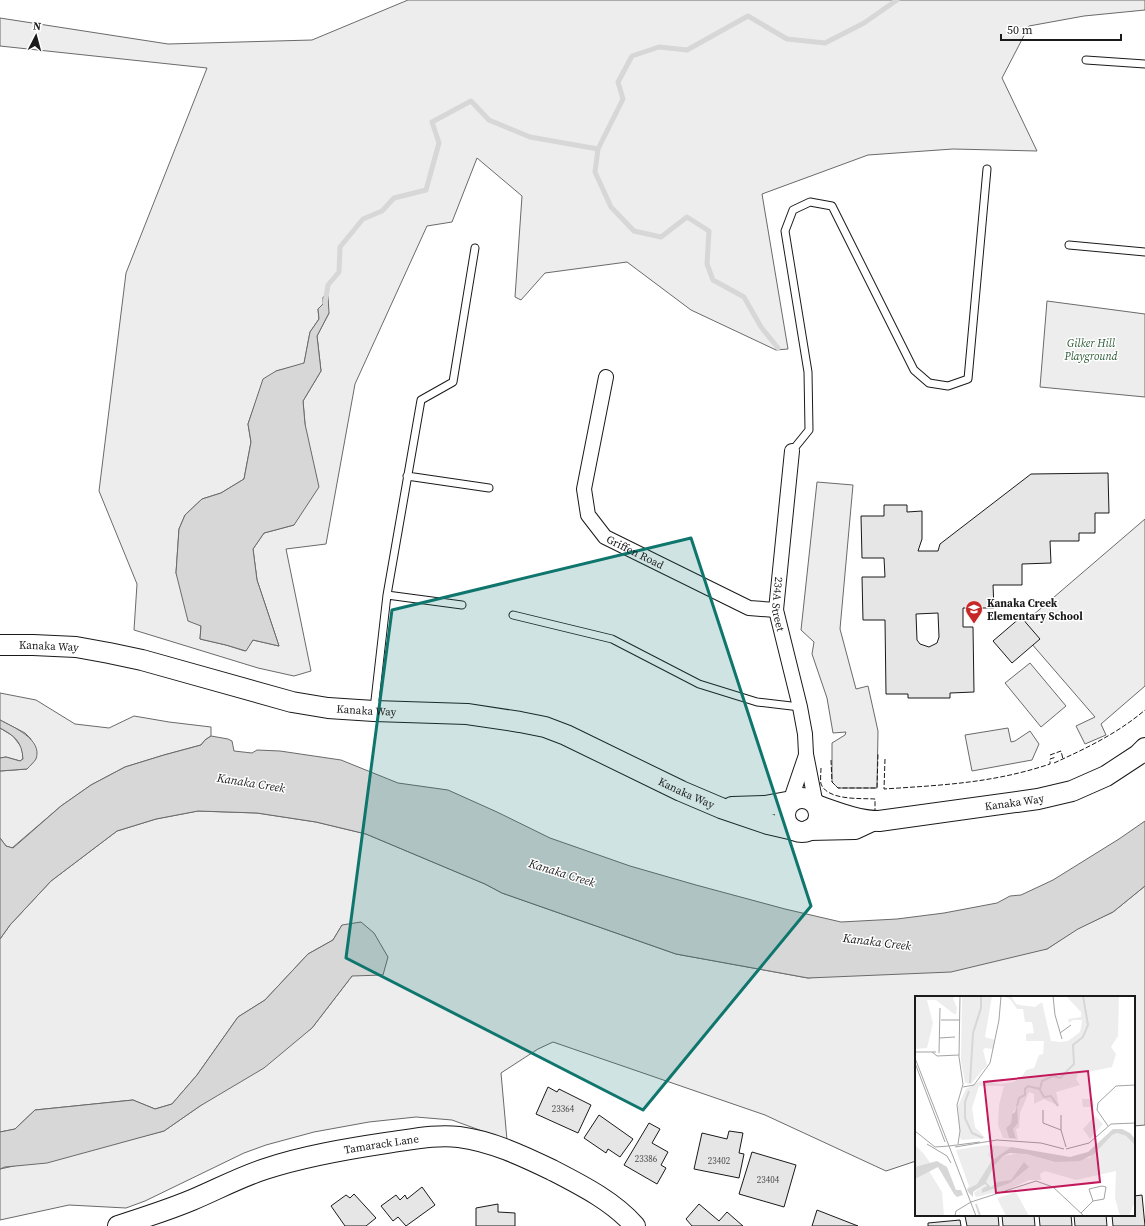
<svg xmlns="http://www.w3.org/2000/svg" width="1145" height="1226" font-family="'Source Serif 4',serif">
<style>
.built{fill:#ededed;stroke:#6a6a6a;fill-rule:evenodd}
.water{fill:#d7d7d7;stroke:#6a6a6a}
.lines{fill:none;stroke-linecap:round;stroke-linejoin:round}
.stream{stroke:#d7d7d7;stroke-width:5}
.building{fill:#e6e6e6;stroke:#1a1a1a;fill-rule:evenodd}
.lane-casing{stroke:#1a1a1a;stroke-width:9}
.street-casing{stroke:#1a1a1a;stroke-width:16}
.secondary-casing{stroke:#1a1a1a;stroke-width:22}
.lane{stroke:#fff;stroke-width:7}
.street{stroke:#fff;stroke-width:14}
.secondary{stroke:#fff;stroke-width:20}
.fence{stroke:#1a1a1a;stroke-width:1;stroke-dasharray:5 2;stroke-linecap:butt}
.marked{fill:#0f766e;fill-opacity:0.2;stroke:#0f766e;stroke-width:3;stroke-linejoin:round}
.labels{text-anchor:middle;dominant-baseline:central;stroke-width:3;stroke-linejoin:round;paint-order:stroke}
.number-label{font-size:9px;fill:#4d4d4d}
.park-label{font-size:11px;font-style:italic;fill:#2b5a34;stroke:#fff}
.street-label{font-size:11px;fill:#1a1a1a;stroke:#fff}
.poi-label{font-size:11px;font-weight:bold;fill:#1a1a1a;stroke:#fff;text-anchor:start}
.water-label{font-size:12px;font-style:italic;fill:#1a1a1a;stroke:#fff}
.inset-river{fill:none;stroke:#d7d7d7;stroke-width:2}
.inset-road{fill:none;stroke:#a3a3a3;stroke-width:1}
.view{fill:#c2185b;fill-opacity:0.15;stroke:#c2185b;stroke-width:2}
.inset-edge{fill:none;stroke:#1a1a1a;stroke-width:2}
</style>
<rect width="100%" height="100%" fill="#fff"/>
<path class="built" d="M 408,0 L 1145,0 L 1145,10 L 1084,16 L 1029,26 L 1002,78 L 1037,151 L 953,149 L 868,155 L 762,194 L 788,349 L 776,350 L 691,310 L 627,262 L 545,273 L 521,300 L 515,297 L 522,196 L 477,158 L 452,222 L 427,226 L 355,384 L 326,544 L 286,549 L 311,671 L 294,676 L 258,668 L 134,630 L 137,584 L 99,491 L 126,273 L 207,68 L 0,46 L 0,18 L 168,44 L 312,40 ZM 323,304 L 329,313 L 317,336 L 321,371 L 303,401 L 305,424 L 294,525 L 264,533 L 253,549 L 257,580 L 279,646 L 253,640 L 245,651 L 226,645 L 200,639 L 201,626 L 176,573 L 179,529 L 185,515 L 202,499 L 221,493 L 244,479 L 251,442 L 248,424 L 255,404 L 276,371 L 304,364 L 310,332 L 319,319 L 318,309 Z
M 1047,301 L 1145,314 L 1145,397 L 1040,387 Z
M 817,482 L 853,485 L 840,629 L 856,689 L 868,686 L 878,731 L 877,788 L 838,788 L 832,782 L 832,743 L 845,735 L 846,732 L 833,733 L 827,698 L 812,654 L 814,642 L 801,630 Z
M 1145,519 L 1145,686 L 1101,724 L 1106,735 L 1085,744 L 1076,726 L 1095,717 L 1018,628 Z
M 1030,663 L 1066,706 L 1041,727 L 1005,683 Z
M 0,693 L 36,700 L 75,724 L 109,728 L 134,716 L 169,722 L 211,727 L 211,736 L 205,740 L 201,745 L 164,755 L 125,767 L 91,785 L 61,806 L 12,848 L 6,846 L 0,838 L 0,771 L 27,769 L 31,739 L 25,733 L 0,720 Z
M 0,728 L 13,736 L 22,748 L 23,759 L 20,761 L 6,757 L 0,758 Z
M 1008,728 L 1011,742 L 1015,741 L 1030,731 L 1039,744 L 1032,760 L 972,771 L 965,735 Z
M 198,811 L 257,813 L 316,822 L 366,834 L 485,884 L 502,893 L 676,954 L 808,978 L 1047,949 L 1077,929 L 1113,912 L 1145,886 L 1145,1125 L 1134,1126 L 1134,997 L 916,997 L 916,1161 L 886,1171 L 765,1115 L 553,1042 L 538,1049 L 501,1073 L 507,1140 L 452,1120 L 416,1117 L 369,1122 L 314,1132 L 266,1145 L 244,1153 L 145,1201 L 126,1208 L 69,1205 L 0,1220 L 0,1169 L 109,1145 L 164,1131 L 312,1028 L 352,976 L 342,925 L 333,940 L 308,954 L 265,1000 L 238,1017 L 197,1075 L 172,1104 L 155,1109 L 133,1100 L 35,1110 L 15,1129 L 0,1132 L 0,939 L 10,925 L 51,881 L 117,831 L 156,819 Z"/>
<path class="water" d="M 328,296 L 329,313 L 317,336 L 321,371 L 303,401 L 305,424 L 319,487 L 294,525 L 264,533 L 253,549 L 257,580 L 279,646 L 253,640 L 246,651 L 226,645 L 200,639 L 201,626 L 188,621 L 176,573 L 179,529 L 185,515 L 202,499 L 221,493 L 244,479 L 251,442 L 248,424 L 263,379 L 276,371 L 304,363 L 310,332 L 319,319 L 318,309 L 323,304 L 323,297 Z
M 0,720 C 13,727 43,739 36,759 C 34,762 30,766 27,769 L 0,771 L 0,758 L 6,757 L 20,761 L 23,759 C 22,742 15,736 0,728 Z
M 211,736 L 228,739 L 232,741 L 234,751 L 252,753 L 257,750 L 280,751 L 341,760 L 398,783 L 448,790 L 497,812 L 550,838 L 630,866 L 696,885 L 785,909 L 841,922 L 897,919 L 944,913 L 997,903 L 1010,896 L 1021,895 L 1053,880 L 1119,839 L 1145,821 L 1145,886 L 1113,912 L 1078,929 L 1047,949 L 951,972 L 808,978 L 676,954 L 502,893 L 485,884 L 366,834 L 316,822 L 257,813 L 198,811 L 156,819 L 117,831 L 51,881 L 10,925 L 0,939 L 0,838 L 6,846 L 13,848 L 61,806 L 91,785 L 125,767 L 164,755 L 201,745 L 205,740 Z
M 361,922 L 374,933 L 388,957 L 383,975 L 352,976 L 312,1028 L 264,1068 L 200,1106 L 164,1131 L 47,1163 L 5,1167 L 0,1169 L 0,1132 L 15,1129 L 35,1110 L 133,1100 L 155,1109 L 172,1104 L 197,1075 L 238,1017 L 265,1000 L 308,954 L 333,940 L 342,925 Z"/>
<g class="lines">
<path class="stream" d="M 598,149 L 595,172 L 611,207 L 634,231 L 661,237 L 687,217 L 709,231 L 707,264 L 713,280 L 744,297 L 761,327 L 778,348
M 325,303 L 328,285 L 339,272 L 340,247 L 363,219 L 382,211 L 394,198 L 426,190 L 439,143 L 432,122 L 471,101 L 489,120 L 530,137 L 598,149 L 623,99 L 618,82 L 632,56 L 659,47 L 687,50 L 748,16 L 787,39 L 825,43 L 864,23 L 897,0"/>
</g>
<path class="building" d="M 1108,473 L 1109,513 L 1095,513 L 1095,533 L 1079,533 L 1079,541 L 1050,541 L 1051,563 L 1022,564 L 1022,585 L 993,585 L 994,608 L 963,608 L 963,627 L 973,627 L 974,692 L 950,693 L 950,698 L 908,698 L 908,694 L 886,694 L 885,620 L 863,620 L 862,577 L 885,577 L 884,558 L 862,558 L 861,516 L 884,516 L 884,505 L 907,505 L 907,512 L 922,511 L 922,539 L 918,551 L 938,551 L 940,544 L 1031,474 ZM 938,613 L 939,637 L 937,643 L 929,647 L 920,644 L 917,640 L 916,614 Z
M 1021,617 L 1040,639 L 1012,663 L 993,641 Z
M 548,1087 L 557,1092 L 559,1089 L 591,1105 L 578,1133 L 536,1114 Z
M 599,1115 L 633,1139 L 620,1157 L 608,1149 L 606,1153 L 584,1138 Z
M 649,1123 L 660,1129 L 652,1143 L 668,1152 L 661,1165 L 666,1168 L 657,1184 L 624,1165 Z
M 729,1131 L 743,1133 L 739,1153 L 744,1154 L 739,1178 L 694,1169 L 702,1133 L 727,1139 Z
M 752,1152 L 796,1165 L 784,1207 L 739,1194 Z
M 422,1187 L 435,1205 L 406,1226 L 398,1217 L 393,1221 L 381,1206 L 396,1195 L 400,1200 L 405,1195 L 407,1199 Z
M 354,1194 L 376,1218 L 366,1226 L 345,1226 L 331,1206 L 346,1195 L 350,1198 Z
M 1142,1195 L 1145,1226 L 1113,1226 L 1112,1215 L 1134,1215 L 1134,1196 Z
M 498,1204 L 498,1212 L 515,1213 L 515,1226 L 476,1226 L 476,1208 Z
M 699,1204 L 719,1221 L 727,1212 L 743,1226 L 692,1226 L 686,1219 Z
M 817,1210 L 858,1226 L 812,1226 Z
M 976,1215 L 998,1215 L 999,1226 L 967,1226 L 965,1216 Z
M 1002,1215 L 1034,1215 L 1035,1226 L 1003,1226 Z
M 1039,1215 L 1071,1215 L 1072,1226 L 1040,1226 Z
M 1074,1215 L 1106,1215 L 1107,1226 L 1075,1226 Z
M 960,1220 L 961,1226 L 928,1226 L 928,1223 Z"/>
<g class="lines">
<g class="lane-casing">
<path id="lane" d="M 1086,60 L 1145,64
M 1069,245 L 1145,252
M 792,451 L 809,430 L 808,372 L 785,231 L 793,210 L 810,202 L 832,206 L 914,370 L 929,383 L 948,386 L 968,379 L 987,169
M 407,476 L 489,488
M 387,595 L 462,605
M 513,615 L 612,639 L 699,684 L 757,702 L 800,707
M 374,709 L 387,595 L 421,400 L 453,382 L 475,248"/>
</g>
<g class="street-casing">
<g id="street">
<path id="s1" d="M 606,377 L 584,489 L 588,515 L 605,537 L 749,608 L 776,610"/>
<path id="s2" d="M 792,451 L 776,610 L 800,707 L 805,734 L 806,754 L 816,805"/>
<path d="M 792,801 L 793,793 L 806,755"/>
</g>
</g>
<g class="secondary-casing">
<g id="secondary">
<path id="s3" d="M 0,645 L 33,645 L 76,647 L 109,653 L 142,660 L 292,702 L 328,708 L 374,711 L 467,714 L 520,722 L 545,727 L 566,735 L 681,791 L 721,808 L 768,824 L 794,830"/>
<circle cx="802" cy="815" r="17"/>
<path id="s4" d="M 816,805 C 836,812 858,821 879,821 L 1038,799 L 1072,791 L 1106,776 L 1138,755 L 1145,748"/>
<path d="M 732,807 L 765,806 L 792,801"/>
<path d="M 809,830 L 855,829 L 870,822"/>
<path id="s5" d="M 118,1226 C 143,1218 168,1210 192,1200 C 216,1190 240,1177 265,1169 C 304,1156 346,1149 386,1143 C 410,1140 435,1134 459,1137 C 491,1141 523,1156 552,1170 C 581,1185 613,1201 635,1226"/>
</g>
</g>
<use href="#lane" class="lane"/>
<use href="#street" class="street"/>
<use href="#secondary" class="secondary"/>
<path class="fence" d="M 1050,755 L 1061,751 L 1063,759
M 885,759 L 884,789 C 944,785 993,783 1050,764 L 1050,759 L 1056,757
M 831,760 L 832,782 L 838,788 L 877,788 L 878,754
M 1054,763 C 1087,748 1118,733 1145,710
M 821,768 C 821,773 820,779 821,784 C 828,801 861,798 875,799 L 875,811"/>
</g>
<path class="marked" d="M 691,538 L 811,906 L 643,1110 L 346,958 L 392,610 Z"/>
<defs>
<g id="school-pin" transform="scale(0.9)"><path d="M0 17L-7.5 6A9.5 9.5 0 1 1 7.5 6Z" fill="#c62828" stroke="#fff"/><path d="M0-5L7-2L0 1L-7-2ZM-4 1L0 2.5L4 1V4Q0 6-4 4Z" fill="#fff"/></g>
</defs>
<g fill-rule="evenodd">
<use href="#school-pin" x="974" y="609"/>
</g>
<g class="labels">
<g class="number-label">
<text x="563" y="1109">23364</text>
<text x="646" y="1159">23386</text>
<text x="719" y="1161">23402</text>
<text x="768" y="1180">23404</text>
</g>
<g class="park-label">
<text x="1091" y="343">Gilker Hill<tspan x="1091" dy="13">Playground</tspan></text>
</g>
<g class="street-label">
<text stroke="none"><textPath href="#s1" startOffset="202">Griffen Road</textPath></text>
<text stroke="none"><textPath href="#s2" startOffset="154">234A Street</textPath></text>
<text stroke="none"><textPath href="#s3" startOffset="49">Kanaka Way</textPath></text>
<text stroke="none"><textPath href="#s3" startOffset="374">Kanaka Way</textPath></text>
<text stroke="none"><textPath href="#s3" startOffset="710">Kanaka Way</textPath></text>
<text stroke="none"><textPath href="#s4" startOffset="202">Kanaka Way</textPath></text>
<text stroke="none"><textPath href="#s5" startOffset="277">Tamarack Lane</textPath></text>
</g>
<g class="poi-label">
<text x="987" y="603">Kanaka Creek<tspan x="987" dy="13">Elementary School</tspan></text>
</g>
<g class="water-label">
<text transform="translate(251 783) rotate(9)">Kanaka Creek</text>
<text transform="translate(562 873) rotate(17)">Kanaka Creek</text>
<text transform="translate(877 942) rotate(7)">Kanaka Creek</text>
</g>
</g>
<g transform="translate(915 996)">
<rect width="220" height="220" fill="#fff"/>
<path d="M 0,0 L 43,0 L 38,2 L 42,12 L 41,18 L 39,18 L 21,4 L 12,4 L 18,27 L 12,52 L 0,53 ZM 47,0 L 77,0 L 70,41 L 80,44 L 78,53 L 70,52 L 68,54 L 72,69 L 56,88 L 50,87 L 46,65 ZM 88,0 L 96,0 L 101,8 L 105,9 L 120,11 L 127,6 L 136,45 L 146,46 L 153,45 L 165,36 L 166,31 L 167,24 L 158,24 L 154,27 L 153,23 L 166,21 L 166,16 L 151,0 L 204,0 L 203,40 L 196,51 L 201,58 L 197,71 L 163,78 L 161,83 L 165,89 L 141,96 L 144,110 L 129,103 L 119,108 L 119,98 L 114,96 L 105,117 L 104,132 L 101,133 L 103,144 L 88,142 L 83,129 L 84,109 L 89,90 L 64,90 L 57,112 L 60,131 L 70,142 L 47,144 L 45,142 L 43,110 L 51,93 L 65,85 L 85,88 L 98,86 L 106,82 L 111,74 L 119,72 L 124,59 L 128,58 L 129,45 L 111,45 L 111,38 L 119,37 L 117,26 L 110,26 L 108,13 L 102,13 L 95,3 ZM 102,111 L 98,133 L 101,141 L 94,142 L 91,132 L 96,127 L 97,118 ZM 167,103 L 178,103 L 179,111 L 168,111 ZM 180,120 L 188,128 L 175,143 L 168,133 ZM 202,137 L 211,140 L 220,149 L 220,205 L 214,220 L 205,220 L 200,202 L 201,175 L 161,184 L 130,175 L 125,178 L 126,184 L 114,184 L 92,194 L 61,201 L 59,197 L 70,188 L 72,190 L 67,197 L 95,187 L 108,176 L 111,171 L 109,168 L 96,184 L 76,191 L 71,186 L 79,170 L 88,160 L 106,157 L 140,166 L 174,162 L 197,138 ZM 0,149 L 9,158 L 16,168 L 0,171 ZM 71,149 L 79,153 L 73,158 L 77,164 L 62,188 L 52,193 L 54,190 L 41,154 L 71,149 L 96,151 L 79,163 L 74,158 L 80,154 ZM 14,175 L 27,196 L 29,220 L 0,220 L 0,183 ZM 101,196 L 114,220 L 91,220 L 82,202 Z" fill="#ededed" fill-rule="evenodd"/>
<path d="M 102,109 L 103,127 L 98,133 L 101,142 L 94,142 L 91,132 L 96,127 L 97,118 L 100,116 ZM 198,133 L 207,133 L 215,137 L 220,143 L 220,149 L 211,140 L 202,137 L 197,139 L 179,158 L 165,165 L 140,166 L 111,158 L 95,157 L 88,160 L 79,170 L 71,186 L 76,191 L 83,186 L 96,184 L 109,166 L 114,171 L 95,187 L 67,197 L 67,193 L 72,190 L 70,188 L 58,196 L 58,201 L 53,196 L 52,193 L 62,188 L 77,164 L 73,158 L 79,153 L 71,149 L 79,152 L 79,155 L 74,158 L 79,163 L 96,151 L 155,161 L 173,156 ZM 22,165 L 32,171 L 41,194 L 46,194 L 48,199 L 42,201 L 39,198 L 23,171 L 0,183 L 0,171 Z" fill="#d7d7d7"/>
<path class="inset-river" d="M 55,87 L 58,37 L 66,12 L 66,0M 125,94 L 129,101 L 136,100 L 143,110M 54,95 L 50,106 L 50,122 L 57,137 L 68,142M 102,110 L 104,102 L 110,99 L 110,93 L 113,90 L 125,93 L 127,85 L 138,80 L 145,82 L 159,68 L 158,49 L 168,41 L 173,29 L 168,0M 61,208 L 65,220"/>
<path class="inset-road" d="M 138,0 L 140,19 L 147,43M 26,24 L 45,24M 145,37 L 156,29M 24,42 L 40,41M 0,56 L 21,56M 17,56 L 22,60 L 44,59M 24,57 L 25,12M 0,62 L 34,150 L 65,146M 0,67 L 30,146M 48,91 L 59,89 L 75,67 L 84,24 L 86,0M 128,114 L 128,127 L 146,134M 146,119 L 146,134 L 151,151M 193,130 L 182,114 L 183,107 L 201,90 L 220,89M 0,135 L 20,151 L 34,150 L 61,220M 12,148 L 32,160 L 36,167M 43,148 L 45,135 L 42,109 L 48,88 L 44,61 L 45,0M 40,151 L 82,144 L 126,147 L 149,153M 151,153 L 174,147 L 196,128 L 220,127M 178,205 L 174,193 L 187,190 L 191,191 L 189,203M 166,217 L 178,205 L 189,203M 40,220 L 41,215 L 56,206 L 121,185 L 138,191 L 169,220"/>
<path class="view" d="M 173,75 L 185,186 L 81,197 L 69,86 Z"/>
<rect width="220" height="220" class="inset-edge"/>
</g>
<g transform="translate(36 36) rotate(6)" stroke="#ffffff" stroke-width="3" paint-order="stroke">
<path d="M0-3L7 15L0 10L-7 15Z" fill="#1a1a1a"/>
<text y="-6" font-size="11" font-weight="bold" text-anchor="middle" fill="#1a1a1a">N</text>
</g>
<path d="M1001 34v6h120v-6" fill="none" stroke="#1a1a1a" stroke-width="2"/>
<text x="1007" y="34" font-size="12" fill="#1a1a1a" stroke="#ffffff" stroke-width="3" paint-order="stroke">50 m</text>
</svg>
